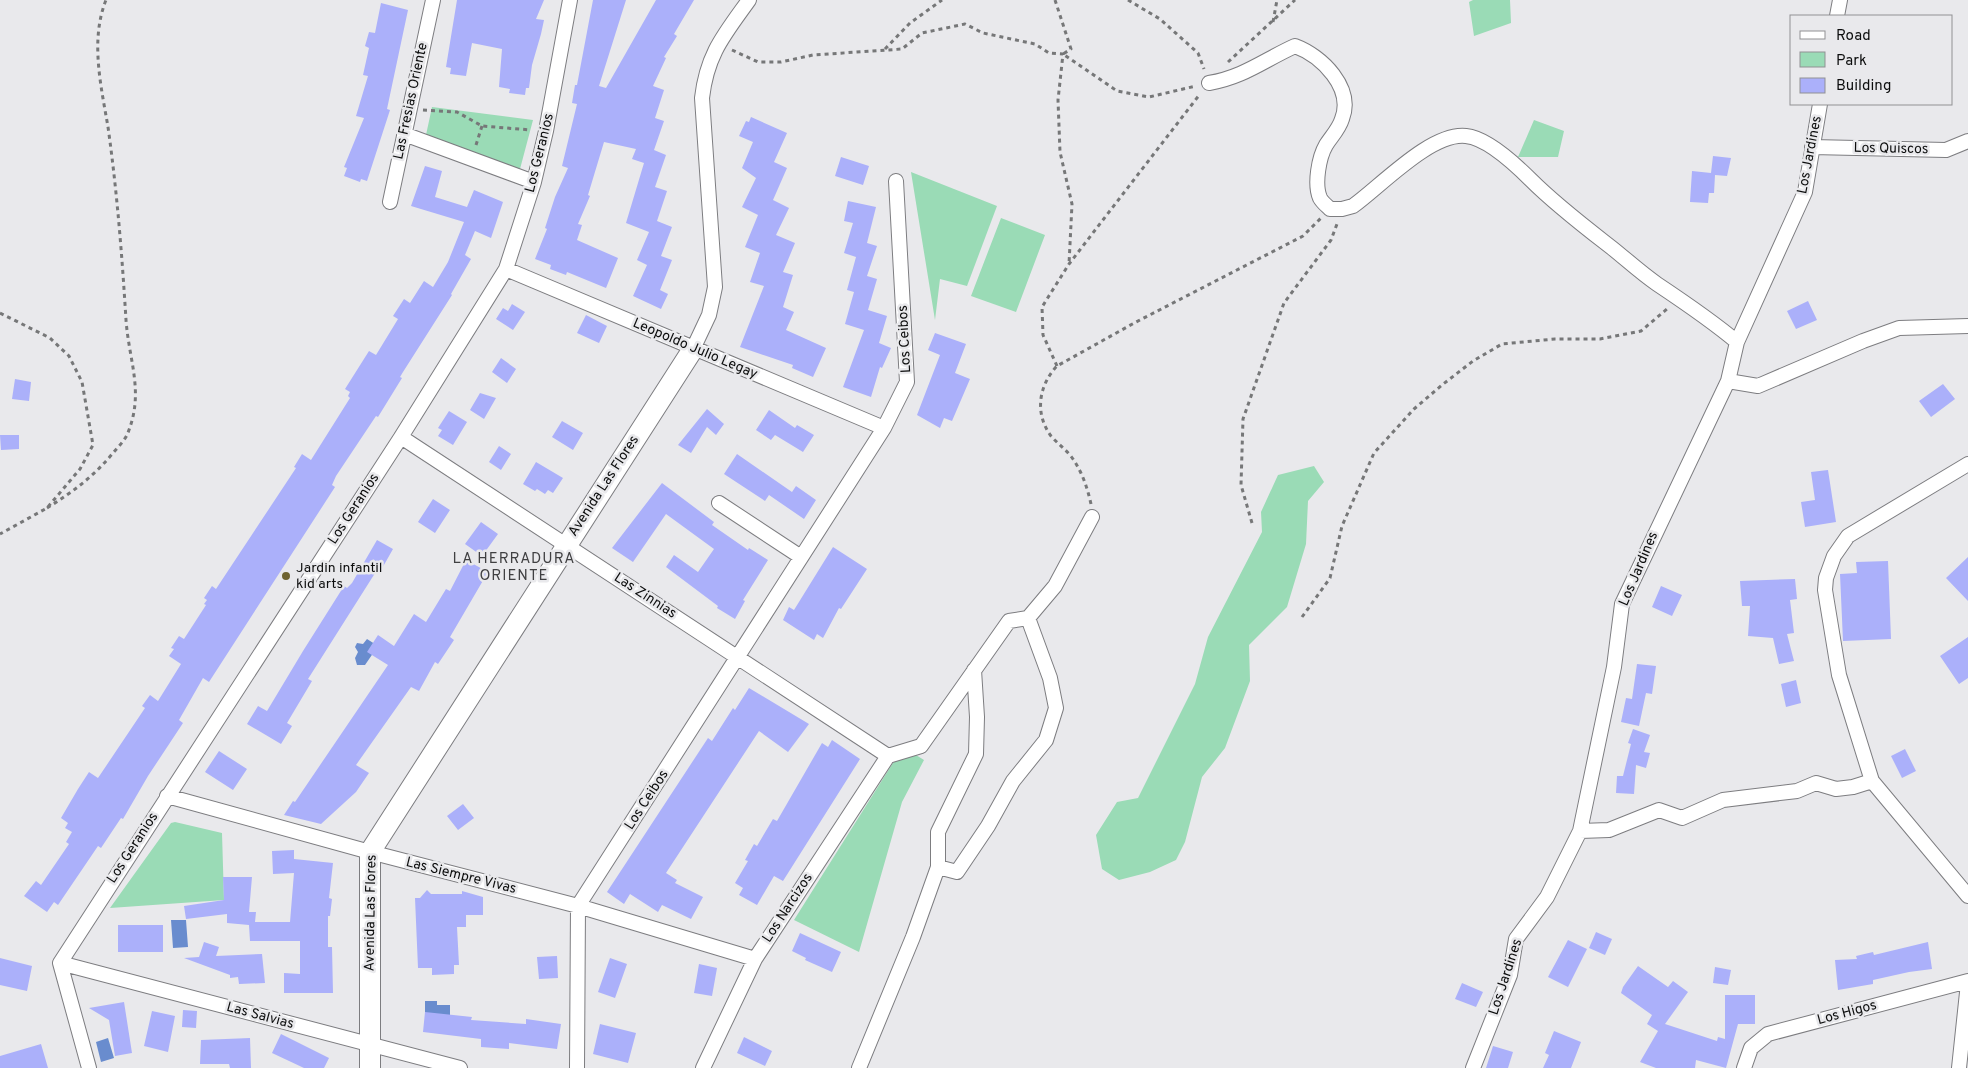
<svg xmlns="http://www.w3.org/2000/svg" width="1968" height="1068" font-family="Overpass,sans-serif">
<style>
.green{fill:#9adbb6}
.water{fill:#698cce}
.building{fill:#abb0fa}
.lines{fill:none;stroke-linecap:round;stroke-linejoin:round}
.street-casing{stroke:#7d7d80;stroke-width:16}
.secondary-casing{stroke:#7d7d80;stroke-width:22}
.path{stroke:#767778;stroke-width:3;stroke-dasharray:4 4;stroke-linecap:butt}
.street{stroke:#fff;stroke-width:14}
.secondary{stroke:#fff;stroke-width:20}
.poi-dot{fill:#6e6330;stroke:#e9e9ec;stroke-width:2}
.labels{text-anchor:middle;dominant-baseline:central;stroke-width:5;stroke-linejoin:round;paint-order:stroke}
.street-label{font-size:14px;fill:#0c0d0d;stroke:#e9e9ec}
.poi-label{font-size:14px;fill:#0c0d0d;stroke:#e9e9ec;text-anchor:start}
.neighbourhood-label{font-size:15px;letter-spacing:1px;fill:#404042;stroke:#e9e9ec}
</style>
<rect width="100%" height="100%" fill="#e9e9ec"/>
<path class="green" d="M 1473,0 L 1510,0 L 1511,23 L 1474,36 L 1469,2 Z
M 432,107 L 533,120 L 520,169 L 426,135 Z
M 1534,120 L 1564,131 L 1558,157 L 1518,157 Z
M 911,172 L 997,206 L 967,286 L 940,279 L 935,320 Z
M 1001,218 L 1045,235 L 1016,312 L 971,296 Z
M 1314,466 L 1324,482 L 1308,501 L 1306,544 L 1287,607 L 1249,645 L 1250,681 L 1225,748 L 1202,777 L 1185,842 L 1176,860 L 1150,872 L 1119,880 L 1102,869 L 1096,835 L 1117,802 L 1138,798 L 1195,684 L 1208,637 L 1262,532 L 1261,512 L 1278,475 Z
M 903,747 L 924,760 L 902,802 L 859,952 L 794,920 Z
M 175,822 L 222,833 L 224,900 L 110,908 L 171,823 Z"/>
<path class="water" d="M 367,639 L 378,646 L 365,665 L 357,665 L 355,658 L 358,652 L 355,647 L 357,643 L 363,644 Z
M 171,920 L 186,920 L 188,947 L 173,948 Z
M 425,1001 L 437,1001 L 437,1005 L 450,1005 L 450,1015 L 425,1015 Z
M 108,1038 L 114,1058 L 101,1062 L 96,1042 Z"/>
<path class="building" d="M 457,0 L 544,0 L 536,19 L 544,20 L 541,34 L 532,65 L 529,88 L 526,88 L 525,95 L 509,93 L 510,89 L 499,87 L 502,49 L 472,43 L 466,76 L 450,74 L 451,68 L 446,67 Z
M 593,0 L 626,0 L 599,86 L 606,88 L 656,0 L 694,0 L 674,34 L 677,36 L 664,57 L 666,58 L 653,86 L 664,90 L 655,118 L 664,121 L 654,150 L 666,155 L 655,187 L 667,191 L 657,221 L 672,227 L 661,256 L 672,260 L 660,290 L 668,294 L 661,309 L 633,296 L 647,265 L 637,260 L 649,232 L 626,223 L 644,163 L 632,159 L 636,149 L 604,142 L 588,195 L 590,196 L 578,224 L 582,225 L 577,240 L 618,258 L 606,288 L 567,272 L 566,275 L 550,269 L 551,265 L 535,259 L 547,229 L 545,228 L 555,197 L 568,168 L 562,166 L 577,104 L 572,103 L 575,85 L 577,85 Z
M 381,3 L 408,10 L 387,109 L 390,110 L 367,181 L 361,179 L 360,182 L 344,176 L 347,168 L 344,167 L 364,118 L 356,116 L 368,76 L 363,75 L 369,48 L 365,46 L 369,32 L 375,33 Z
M 751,117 L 787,133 L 774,162 L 787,168 L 773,200 L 789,208 L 776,235 L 795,243 L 783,272 L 793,275 L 783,307 L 794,312 L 786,330 L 826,348 L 813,377 L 792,368 L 793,365 L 740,347 L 764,286 L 750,282 L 760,253 L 745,247 L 758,215 L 742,207 L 756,178 L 742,168 L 753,142 L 739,136 L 746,121 L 749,122 Z
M 1713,156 L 1731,158 L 1727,176 L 1715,175 L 1714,193 L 1709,193 L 1708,203 L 1690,202 L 1692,171 L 1711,173 Z
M 841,157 L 869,166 L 863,185 L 835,176 Z
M 425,166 L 442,171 L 435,197 L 467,207 L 474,190 L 503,202 L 491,238 L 475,231 L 465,255 L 471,259 L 451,294 L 452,295 L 403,372 L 400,377 L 402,378 L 378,417 L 376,416 L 336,476 L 332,485 L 335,487 L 209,682 L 203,678 L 179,720 L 183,723 L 148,776 L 123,819 L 121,818 L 101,848 L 98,846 L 58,905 L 54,902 L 47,912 L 24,896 L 36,881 L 41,885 L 69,844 L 66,842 L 72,832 L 65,828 L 68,823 L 61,818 L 78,789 L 89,772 L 98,778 L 145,708 L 142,706 L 150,695 L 158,701 L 181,664 L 169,656 L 174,649 L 171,648 L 179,636 L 184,639 L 206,605 L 204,604 L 207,600 L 204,598 L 212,586 L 216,589 L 296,468 L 294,467 L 302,454 L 311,460 L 350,398 L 348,396 L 350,392 L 345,389 L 369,351 L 376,355 L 398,319 L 393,316 L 404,299 L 410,303 L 424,281 L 433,287 L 448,262 L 464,222 L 411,206 Z
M 848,201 L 876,207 L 867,243 L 877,246 L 867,276 L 877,279 L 868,310 L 887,316 L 879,343 L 891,348 L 882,368 L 880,367 L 871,397 L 843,387 L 864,330 L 845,324 L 854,292 L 847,290 L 856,257 L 844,253 L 853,223 L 844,221 Z
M 1808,301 L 1817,320 L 1796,329 L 1787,311 Z
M 512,304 L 525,312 L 513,330 L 496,319 L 503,308 L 508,311 Z
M 586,315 L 607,326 L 599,343 L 577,333 Z
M 935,333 L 966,344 L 955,373 L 970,379 L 952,421 L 944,418 L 940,428 L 917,415 L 940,355 L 928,350 Z
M 501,358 L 516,369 L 507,383 L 492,372 Z
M 15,379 L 31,382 L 29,401 L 12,399 Z
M 1943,384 L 1955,399 L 1931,417 L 1919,401 Z
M 480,393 L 496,398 L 484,419 L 470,410 Z
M 707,409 L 724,424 L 716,435 L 707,427 L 691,453 L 678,445 Z
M 769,410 L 795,428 L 797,425 L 814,435 L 803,452 L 775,435 L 771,440 L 756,430 Z
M 449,411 L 467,422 L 453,445 L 438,436 L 442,430 L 438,428 Z
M 562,421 L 583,433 L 573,450 L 552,437 Z
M 0,435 L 19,435 L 19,449 L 1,450 Z
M 499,446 L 511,454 L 501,470 L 489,462 Z
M 737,454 L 792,492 L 796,486 L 816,500 L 804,519 L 769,495 L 765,501 L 724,474 Z
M 536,462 L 563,478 L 553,493 L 548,490 L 545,494 L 537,489 L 535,491 L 523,484 Z
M 1828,470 L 1836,522 L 1805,527 L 1801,502 L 1815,500 L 1811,472 Z
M 662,483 L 714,522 L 712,525 L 748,550 L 749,548 L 768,560 L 743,600 L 745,601 L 735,619 L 717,608 L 718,606 L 666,567 L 674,555 L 698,572 L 714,549 L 666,514 L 633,562 L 612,548 Z
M 433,499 L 450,510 L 435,533 L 418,522 Z
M 481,522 L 498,534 L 482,556 L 465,544 Z
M 377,540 L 393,549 L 380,572 L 377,570 L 308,679 L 312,681 L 287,723 L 292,726 L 281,744 L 247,724 L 258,706 L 267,711 L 303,651 L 344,586 L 347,588 L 352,583 Z
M 833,547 L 867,569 L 841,609 L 839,608 L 823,638 L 817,634 L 814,640 L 783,620 L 789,607 L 794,610 Z
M 1968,557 L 1968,601 L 1946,578 Z
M 466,560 L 488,572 L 450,637 L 454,640 L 438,664 L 435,662 L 419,691 L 411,687 L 356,765 L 369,773 L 356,792 L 321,824 L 284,815 L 293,801 L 295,802 L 388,665 L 367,652 L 378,635 L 394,646 L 414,614 L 426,622 L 446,589 L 450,591 Z
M 1888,561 L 1891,639 L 1843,641 L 1840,574 L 1857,573 L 1856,562 Z
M 1795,579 L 1797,599 L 1790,600 L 1794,633 L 1787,634 L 1794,661 L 1779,664 L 1773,638 L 1748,636 L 1750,606 L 1742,606 L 1740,581 Z
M 1661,586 L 1682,595 L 1672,616 L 1652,607 Z
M 1968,637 L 1968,678 L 1959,684 L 1940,656 Z
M 1637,664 L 1656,666 L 1652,694 L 1646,693 L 1639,726 L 1621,722 L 1626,698 L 1632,699 Z
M 1796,680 L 1801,703 L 1786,707 L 1781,684 Z
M 749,688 L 809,724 L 788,752 L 759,731 L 666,873 L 677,880 L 675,883 L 703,897 L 691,919 L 662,905 L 658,912 L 630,894 L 624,904 L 607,892 L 708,738 L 712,741 L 733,708 L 735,710 Z
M 1633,729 L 1650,735 L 1644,752 L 1650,753 L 1646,768 L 1636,765 L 1634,794 L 1616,793 L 1617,776 L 1623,776 L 1631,744 L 1628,743 Z
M 832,740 L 860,759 L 783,881 L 774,876 L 757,905 L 739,895 L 743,888 L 735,883 L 748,861 L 745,860 L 754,844 L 757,846 L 773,819 L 777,821 L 822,743 L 828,747 Z
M 1905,749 L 1916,771 L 1902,778 L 1891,756 Z
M 219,751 L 247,769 L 233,790 L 205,772 Z
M 463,804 L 474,818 L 458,830 L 447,816 Z
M 294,850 L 294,859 L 333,863 L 329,898 L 332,899 L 330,916 L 328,916 L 328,947 L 332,947 L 333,993 L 284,993 L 284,973 L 300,974 L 300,941 L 250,941 L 249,925 L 227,923 L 227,914 L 186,919 L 184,906 L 224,900 L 223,877 L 252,877 L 249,912 L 256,912 L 255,922 L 290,922 L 294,873 L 273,874 L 272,851 Z
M 427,890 L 431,894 L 462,894 L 462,891 L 483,897 L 483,915 L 466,915 L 466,927 L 457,927 L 459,965 L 454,965 L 454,974 L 432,975 L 432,968 L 418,968 L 415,898 L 420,898 Z
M 118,925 L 163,925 L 163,952 L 118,952 Z
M 1596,932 L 1612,939 L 1605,955 L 1589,948 Z
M 800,933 L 841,952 L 832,972 L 805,960 L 806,958 L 792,951 Z
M 1568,940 L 1587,949 L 1568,987 L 1548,977 Z
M 204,942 L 219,947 L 216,956 L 262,954 L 265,983 L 239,984 L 238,977 L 230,978 L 230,975 L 184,958 L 199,957 Z
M 1928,942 L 1932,969 L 1909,972 L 1873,980 L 1873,984 L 1838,990 L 1835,960 L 1857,959 L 1856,956 L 1873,952 L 1874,955 Z
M 557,956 L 558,978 L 539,979 L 537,957 Z
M 0,958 L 32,966 L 27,991 L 0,985 Z
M 610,958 L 627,964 L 615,998 L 598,992 Z
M 699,964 L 717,968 L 712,996 L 694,993 Z
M 1638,966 L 1668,987 L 1673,981 L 1688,992 L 1665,1024 L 1717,1041 L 1718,1037 L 1725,1039 L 1725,995 L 1755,995 L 1755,1024 L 1738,1024 L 1726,1068 L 1696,1060 L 1695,1068 L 1656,1068 L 1640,1062 L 1658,1031 L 1647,1024 L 1652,1015 L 1621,993 L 1623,987 Z
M 1715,967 L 1731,970 L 1728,985 L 1713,983 Z
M 1462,983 L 1483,992 L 1476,1007 L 1455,999 Z
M 124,1002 L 132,1053 L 115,1056 L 109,1020 L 89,1008 Z
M 183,1010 L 197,1011 L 196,1028 L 182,1027 Z
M 152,1011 L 175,1016 L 168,1052 L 144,1046 Z
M 425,1012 L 472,1017 L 471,1020 L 526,1024 L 526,1019 L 561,1024 L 557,1049 L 509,1043 L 509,1049 L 481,1047 L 481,1039 L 423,1032 Z
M 600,1024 L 636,1033 L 628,1063 L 593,1054 Z
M 1554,1031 L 1581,1042 L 1571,1068 L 1543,1068 L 1549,1055 L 1545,1053 Z
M 281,1034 L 329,1058 L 324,1068 L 304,1068 L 272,1053 Z
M 744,1037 L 772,1051 L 765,1066 L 737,1053 Z
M 250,1038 L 251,1068 L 230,1068 L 229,1064 L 200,1064 L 201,1040 Z
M 41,1044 L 48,1068 L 0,1068 L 0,1056 Z
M 1493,1046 L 1513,1052 L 1508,1068 L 1486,1068 Z"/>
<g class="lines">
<g class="street-casing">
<path id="street" d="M 1837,16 L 1840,0
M 1209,83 C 1244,77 1264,60 1295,46 C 1322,56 1354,88 1342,119 C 1339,129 1331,137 1326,145 C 1319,157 1314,184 1320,198 C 1322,202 1327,206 1330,209 L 1342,209 L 1353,206 C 1381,186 1431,132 1466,136 C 1487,138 1517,166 1531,180 C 1556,205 1585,227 1612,248 C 1627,260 1641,273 1657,284 C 1684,302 1711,320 1737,342
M 404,134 L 534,182
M 1812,147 L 1946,150 L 1968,141
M 390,202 L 433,0
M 506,269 L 884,428
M 693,349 L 709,315 L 715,287 L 702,98 C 707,54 724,35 749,0
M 1728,381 L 1758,386 L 1863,341 L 1899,328 L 1968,326
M 401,437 L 888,756
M 1968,464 L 1848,536 L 1834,556 L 1826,578 L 1825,590 L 1839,675 L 1872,781 L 1968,896
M 719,503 L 801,557
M 1028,618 L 1055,586 L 1092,517
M 167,796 L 370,852 L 578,906 L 755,959
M 1580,831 L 1609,830 L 1659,810 L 1682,818 L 1723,800 L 1797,791 L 1816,783 L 1836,789 L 1853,787 L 1872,781
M 938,867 L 938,832 L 976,754 L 977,717 L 974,670
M 60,963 L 460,1068
M 89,1068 L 60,963 L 401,437 L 506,269 L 534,182 L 546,131 L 570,0
M 577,1068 L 578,906 L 884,428 L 907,382 L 896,181
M 703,1068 L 755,959 L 888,756
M 859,1068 L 913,937 L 938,867 L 957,872 L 988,826 L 1013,781 L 1046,740 L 1056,708 L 1050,678 L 1028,618 L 1009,621 L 921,746 L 888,756
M 1473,1068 L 1510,975 L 1516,939 L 1547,897 L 1580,831 L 1614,667 L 1622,604 L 1728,381 L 1737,342 L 1805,192 L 1820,104
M 1744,1068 L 1751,1048 L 1768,1034 L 1968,981
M 1959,1068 L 1968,983"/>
</g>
<g class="secondary-casing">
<path id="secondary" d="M 370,1068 L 370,852 L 693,349"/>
</g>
<path class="path" d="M 1055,0 L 1071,49 L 1063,54 L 1117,91 L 1149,97 L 1196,86
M 1128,0 L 1160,19 L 1198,53 L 1204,69
M 1273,22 L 1277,0
M 885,49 L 910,23 L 942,0
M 732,50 L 758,62 L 781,62 L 813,55 L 902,49 L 922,33 L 965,24 L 983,33 L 1035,44 L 1049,53 L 1063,54 L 1058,100 L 1060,152 L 1072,204 L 1069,264
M 1228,62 L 1295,0
M 423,110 L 457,112 L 482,126 L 531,130
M 476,145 L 482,126
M 0,313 L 50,338 L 69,356 L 82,382 L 93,445 L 80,469 L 47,508 L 0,534
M 1057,366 L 1043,335 L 1042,307 L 1069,264 L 1200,94
M 1091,504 C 1087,486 1081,469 1070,455 C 1064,448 1057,443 1051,436 C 1034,413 1039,385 1057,366 L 1136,322 L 1303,236 L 1321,218
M 47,508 C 73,492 94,476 113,453 C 118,447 124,441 127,435 C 145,393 129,362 126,320 C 122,255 117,191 108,127 C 101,86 90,40 106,0
M 1252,523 L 1241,485 L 1243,419 L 1284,303 L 1331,240 L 1337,224
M 1302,617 L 1330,578 L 1342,526 L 1374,453 L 1414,409 L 1442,385 L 1473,361 L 1502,344 L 1555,339 L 1600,339 L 1641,331 L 1667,309"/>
<use href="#street" class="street"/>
<use href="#secondary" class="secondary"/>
</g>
<circle class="poi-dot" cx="286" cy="576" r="5"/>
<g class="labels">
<g class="street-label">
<text transform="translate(411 101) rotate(-78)">Las Fresias Oriente</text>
<text transform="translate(1891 149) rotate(1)">Los Quiscos</text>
<text transform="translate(540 153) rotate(-76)">Los Geranios</text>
<text transform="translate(1810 155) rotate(-79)">Los Jardines</text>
<text transform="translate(905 339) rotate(-93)">Los Ceibos</text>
<text transform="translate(695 349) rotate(23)">Leopoldo Julio Legay</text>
<text transform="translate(604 486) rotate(-57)">Avenida Las Flores</text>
<text transform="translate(354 509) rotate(-57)">Los Geranios</text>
<text transform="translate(1639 569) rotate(-67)">Los Jardines</text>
<text transform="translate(645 596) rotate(33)">Las Zinnias</text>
<text transform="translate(647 800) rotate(-57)">Los Ceibos</text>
<text transform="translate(133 848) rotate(-57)">Los Geranios</text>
<text transform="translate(461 876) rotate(14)">Las Siempre Vivas</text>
<text transform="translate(788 908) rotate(-57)">Los Narcizos</text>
<text transform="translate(371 913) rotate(-89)">Avenida Las Flores</text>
<text transform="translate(1506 977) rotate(-72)">Los Jardines</text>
<text transform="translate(1847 1013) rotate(-15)">Los Higos</text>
<text transform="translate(260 1016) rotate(15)">Las Salvias</text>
</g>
<g class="poi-label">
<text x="296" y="568">Jardin infantil<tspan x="296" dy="16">kid arts</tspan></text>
</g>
<g class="neighbourhood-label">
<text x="514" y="559">LA HERRADURA<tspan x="514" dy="17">ORIENTE</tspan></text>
</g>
</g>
<rect x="1790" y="15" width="162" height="90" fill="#e9e9ec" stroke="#919193"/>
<rect x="1800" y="31" width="25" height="8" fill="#ffffff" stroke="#919193"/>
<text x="1836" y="40" font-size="15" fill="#0c0d0d">Road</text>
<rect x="1800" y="52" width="25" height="15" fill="#9adbb6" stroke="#919193"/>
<text x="1836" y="65" font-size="15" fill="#0c0d0d">Park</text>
<rect x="1800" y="78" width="25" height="15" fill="#abb0fa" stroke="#919193"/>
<text x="1836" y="90" font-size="15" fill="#0c0d0d">Building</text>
</svg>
